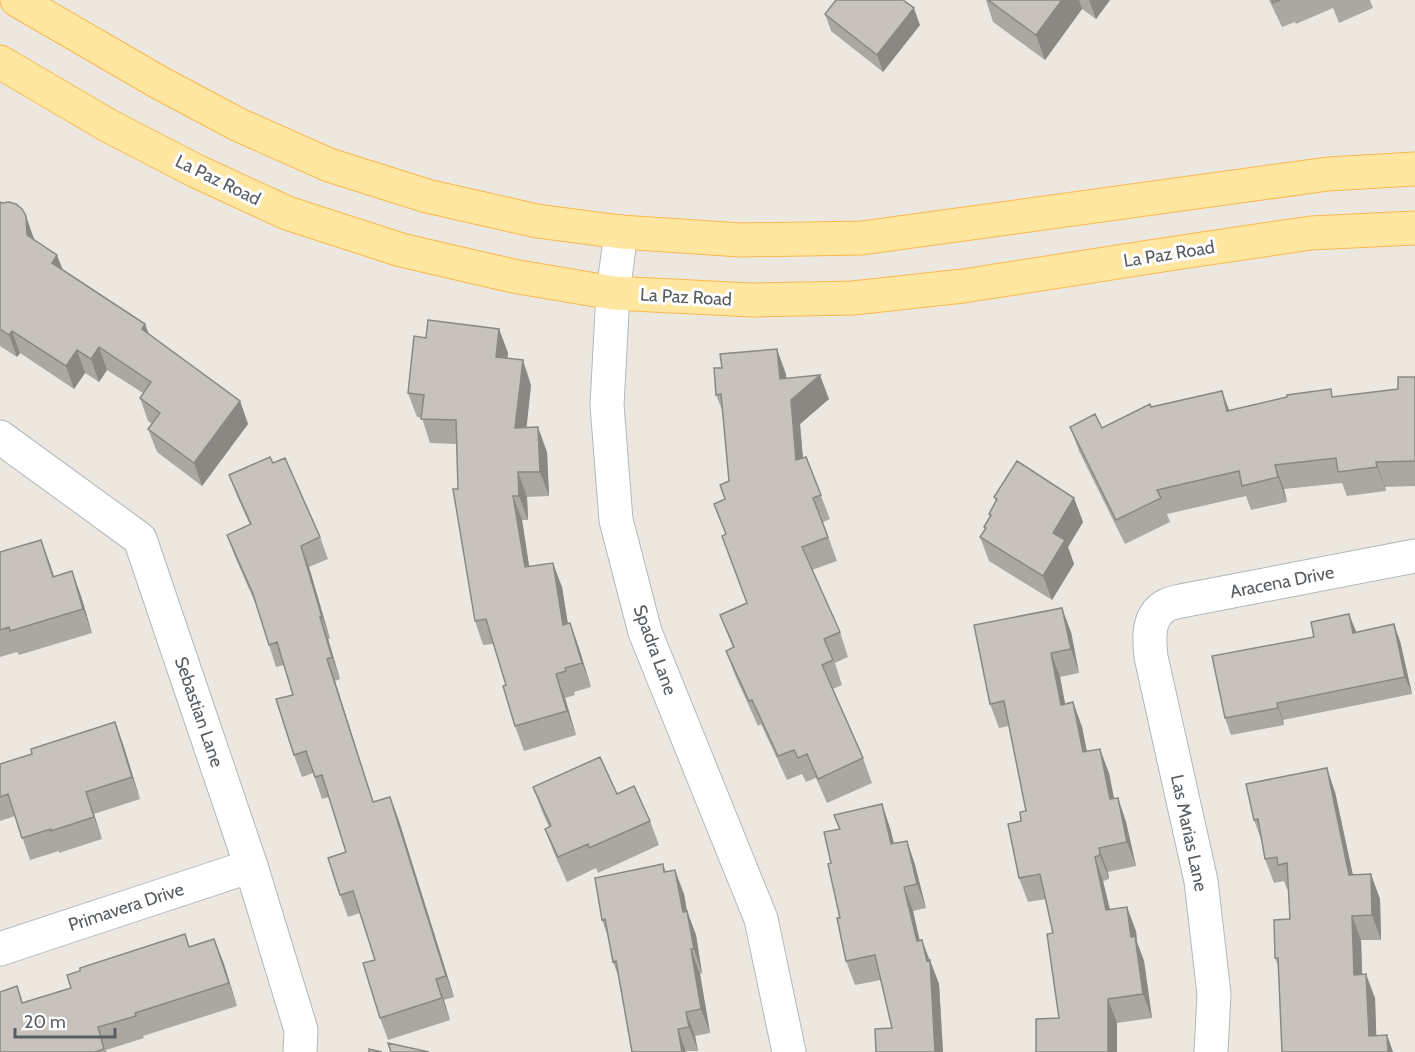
<svg xmlns="http://www.w3.org/2000/svg" width="1415" height="1052" font-family="Cabin,sans-serif">
<style>
.lines{fill:none;stroke-linecap:round;stroke-linejoin:round}
.street-casing{stroke:#b2b7bb;stroke-width:35}
.secondary-casing{stroke:#b3b8bd;stroke-width:35}
.primary-casing{stroke:#f8b84c;stroke-width:35}
.street{stroke:#fff;stroke-width:33}
.secondary{stroke:#fff;stroke-width:33}
.primary{stroke:#ffe7a2;stroke-width:33}
.wall{fill:#aba8a2}
.shaded-wall{fill:#8b8884}
.building{fill:#c7c3bc;stroke:#8b8884;stroke-width:1.5}
.labels{text-anchor:middle;dominant-baseline:central;stroke-width:6;stroke-linejoin:round;paint-order:stroke}
.street-label{font-size:18px;fill:#585d61;stroke:#fff}
</style>
<rect width="100%" height="100%" fill="#ede8df"/>
<g class="lines">
<g class="street-casing">
<path id="street" d="M 0,437 L 140,539 L 251,866 L 301,1030 L 300,1052
M 0,949 L 251,866
M 1211,1052 L 1214,994 L 1201,881 L 1151,657 C 1149,639 1147,615 1167,605 C 1171,603 1177,602 1181,601 L 1415,556"/>
</g>
<g class="secondary-casing">
<path id="secondary" d="M 621,232 L 613,293 L 607,405 L 616,520 L 645,632 L 761,919 L 789,1052"/>
</g>
<g class="primary-casing">
<path id="primary" d="M 17,0 L 160,83 L 239,125 L 329,165 L 427,196 L 537,221 L 621,232 L 741,240 L 862,238 L 1328,174 L 1415,169
M 0,62 L 109,126 L 196,171 L 287,213 L 401,250 L 513,276 L 613,293 L 752,300 L 853,298 L 963,286 L 1182,252 L 1311,233 L 1415,228"/>
</g>
<use href="#street" class="street"/>
<use href="#secondary" class="secondary"/>
<use href="#primary" class="primary"/>
</g>
<path class="wall" d="M 986,0 L 1110,0 L 1096,19 L 1082,9 L 1045,60 L 993,22 Z
M 1269,0 L 1370,0 L 1373,8 L 1339,23 L 1333,8 L 1296,24 L 1295,22 L 1282,27 Z
M 825,14 L 920,25 L 883,72 L 831,31 Z
M 0,202 L 26,216 L 34,240 L 62,269 L 145,324 L 149,334 L 240,401 L 248,424 L 202,486 L 157,452 L 148,429 L 152,424 L 148,421 L 140,398 L 143,393 L 107,370 L 99,382 L 85,373 L 74,389 L 20,353 L 17,357 L 0,346 Z
M 499,329 L 508,353 L 507,359 L 531,385 L 526,428 L 547,452 L 549,496 L 527,497 L 528,520 L 522,520 L 529,566 L 562,587 L 568,624 L 570,623 L 579,648 L 591,687 L 574,692 L 575,695 L 565,698 L 576,735 L 524,751 L 515,726 L 506,685 L 493,644 L 483,645 L 475,621 L 458,489 L 457,444 L 430,443 L 422,418 L 417,417 L 408,393 L 426,338 Z
M 786,374 L 786,378 L 829,399 L 800,424 L 803,458 L 806,457 L 830,519 L 823,522 L 837,561 L 812,570 L 840,632 L 848,657 L 835,663 L 842,685 L 833,689 L 863,758 L 872,783 L 827,803 L 816,778 L 806,782 L 802,774 L 787,780 L 761,724 L 758,726 L 735,675 L 726,651 L 733,648 L 720,615 L 747,603 L 726,534 L 725,499 L 729,481 L 723,412 L 716,395 Z
M 1415,377 L 1415,486 L 1385,487 L 1386,491 L 1347,496 L 1342,483 L 1284,489 L 1287,502 L 1251,510 L 1246,496 L 1167,514 L 1170,522 L 1125,544 L 1079,451 L 1070,427 L 1102,428 L 1334,397 L 1398,389 Z
M 273,463 L 320,537 L 328,559 L 309,567 L 330,639 L 328,639 L 340,679 L 335,681 L 373,802 L 390,797 L 398,818 L 454,997 L 444,1000 L 450,1020 L 388,1040 L 380,1018 L 375,960 L 360,913 L 348,917 L 340,895 L 346,852 L 329,797 L 322,799 L 313,773 L 302,777 L 294,755 L 293,695 L 284,665 L 276,667 L 269,645 L 257,607 L 235,557 L 227,535 L 250,525 L 237,496 L 229,475 Z
M 994,497 L 1074,498 L 1083,522 L 1068,547 L 1074,564 L 1052,600 L 989,561 L 980,537 L 985,530 L 984,527 L 990,517 L 989,514 L 996,502 Z
M 0,552 L 50,564 L 54,577 L 72,571 L 81,596 L 92,633 L 19,655 L 17,652 L 0,657 Z
M 1071,632 L 1079,673 L 1060,677 L 1065,704 L 1073,702 L 1082,727 L 1087,752 L 1109,773 L 1114,799 L 1118,798 L 1126,822 L 1136,866 L 1108,872 L 1109,879 L 1103,881 L 1110,909 L 1136,931 L 1137,942 L 1144,961 L 1152,1018 L 1117,1023 L 1059,1018 L 1053,933 L 1046,899 L 1028,902 L 1019,878 L 1021,821 L 1026,811 L 1009,726 L 999,728 L 990,704 Z
M 1356,633 L 1400,641 L 1412,694 L 1283,720 L 1284,725 L 1231,735 L 1225,718 Z
M 123,744 L 140,799 L 94,814 L 102,839 L 59,853 L 59,851 L 30,860 L 15,816 L 0,821 L 0,764 Z
M 533,787 L 617,794 L 650,821 L 659,845 L 598,873 L 596,868 L 567,882 L 554,853 L 545,829 L 549,827 L 542,811 Z
M 1335,792 L 1353,875 L 1380,899 L 1381,940 L 1361,940 L 1362,974 L 1375,998 L 1376,1035 L 1387,1035 L 1393,1052 L 1282,1052 L 1279,968 L 1275,958 L 1290,919 L 1288,889 L 1287,889 L 1284,881 L 1274,883 L 1265,859 L 1263,845 L 1254,820 Z
M 882,804 L 890,828 L 894,843 L 907,841 L 915,865 L 926,908 L 913,911 L 920,941 L 922,940 L 939,984 L 943,1052 L 876,1052 L 892,1028 L 881,980 L 855,985 L 846,961 L 831,863 L 839,829 L 834,815 Z
M 663,864 L 666,872 L 684,894 L 687,911 L 696,935 L 702,973 L 700,974 L 710,1033 L 695,1036 L 698,1051 L 632,1052 L 619,978 L 613,962 L 607,934 L 602,920 Z
M 189,946 L 223,961 L 237,1006 L 143,1036 L 144,1038 L 106,1050 L 107,1052 L 0,1052 L 17,986 L 23,1003 L 71,988 Z"/>
<path class="shaded-wall" d="M 1062,0 L 1079,0 L 1082,9 L 1045,60 L 1036,35 Z
M 1089,0 L 1110,0 L 1096,19 Z
M 914,8 L 920,25 L 883,72 L 877,55 Z
M 26,216 L 34,239 L 35,258 L 27,235 Z
M 57,255 L 66,278 L 52,263 Z
M 145,324 L 153,347 L 142,329 Z
M 499,329 L 508,353 L 504,382 L 496,357 Z
M 12,331 L 20,353 L 17,357 L 9,335 Z
M 99,347 L 107,370 L 99,382 L 91,359 Z
M 777,349 L 786,374 L 789,403 L 780,379 Z
M 77,350 L 85,373 L 74,389 L 66,366 Z
M 523,360 L 531,385 L 524,452 L 515,428 Z
M 820,375 L 829,399 L 800,424 L 805,484 L 796,460 L 791,400 Z
M 1222,391 L 1231,415 L 1227,411 Z
M 240,401 L 248,424 L 202,486 L 194,463 Z
M 538,427 L 547,452 L 549,496 L 540,472 Z
M 1376,462 L 1385,487 L 1386,491 L 1377,467 Z
M 1275,465 L 1284,489 L 1287,502 L 1278,477 Z
M 518,472 L 527,497 L 528,520 L 519,496 Z
M 513,496 L 522,520 L 533,591 L 525,567 Z
M 1074,498 L 1083,522 L 1068,547 L 1074,564 L 1052,600 L 1043,576 L 1053,533 Z
M 41,540 L 50,564 L 62,602 L 53,577 Z
M 301,546 L 309,567 L 330,639 L 322,617 Z
M 553,563 L 562,587 L 572,650 L 563,625 Z
M 72,571 L 81,596 L 92,633 L 83,609 Z
M 1062,608 L 1071,632 L 1079,673 L 1071,649 Z
M 1349,614 L 1356,631 L 1359,650 L 1353,633 Z
M 320,617 L 328,639 L 340,679 L 332,657 Z
M 570,623 L 579,648 L 591,687 L 582,663 Z
M 1394,624 L 1400,641 L 1412,694 L 1405,677 Z
M 1051,653 L 1060,677 L 1070,729 L 1061,705 Z
M 327,659 L 335,681 L 380,824 L 373,802 Z
M 556,674 L 565,698 L 576,735 L 567,711 Z
M 1073,702 L 1082,727 L 1092,777 L 1083,752 Z
M 1277,703 L 1283,720 L 1284,725 L 1278,708 Z
M 115,722 L 123,744 L 140,799 L 132,777 Z
M 1100,749 L 1109,773 L 1119,824 L 1110,799 Z
M 1327,768 L 1335,792 L 1358,899 L 1349,875 Z
M 86,792 L 94,814 L 102,839 L 94,817 Z
M 390,797 L 398,818 L 454,997 L 446,976 Z
M 1118,798 L 1126,822 L 1136,866 L 1127,842 Z
M 882,804 L 890,828 L 900,869 L 891,844 Z
M 907,841 L 915,865 L 926,908 L 917,884 Z
M 1099,848 L 1108,872 L 1109,879 L 1100,855 Z
M 1095,857 L 1103,881 L 1115,934 L 1106,910 Z
M 675,870 L 684,894 L 687,911 L 696,935 L 702,973 L 694,949 L 683,912 Z
M 1371,874 L 1380,899 L 1381,940 L 1372,915 Z
M 904,887 L 913,911 L 925,966 L 917,941 Z
M 1127,907 L 1136,931 L 1137,942 L 1144,961 L 1152,1018 L 1143,994 L 1131,937 Z
M 1352,916 L 1361,940 L 1363,999 L 1354,975 Z
M 214,939 L 223,961 L 237,1006 L 229,983 Z
M 922,940 L 931,965 L 930,960 L 939,984 L 943,1052 L 935,1052 L 927,961 Z
M 691,949 L 700,974 L 710,1033 L 701,1009 Z
M 1366,974 L 1375,998 L 1377,1052 L 1369,1036 Z
M 436,979 L 444,1000 L 450,1020 L 442,998 Z
M 1108,999 L 1117,1023 L 1117,1052 L 1108,1052 Z
M 686,1012 L 695,1036 L 698,1051 L 689,1027 Z
M 678,1029 L 686,1052 L 682,1052 Z
M 1387,1035 L 1393,1052 L 1388,1052 Z"/>
<path class="building" d="M 836,0 L 903,0 L 914,8 L 877,55 L 825,14 Z
M 988,0 L 1062,0 L 1036,35 Z
M 1272,0 L 1280,0 L 1273,3 Z
M 0,202 L 2,203 L 9,202 L 16,204 L 22,209 L 26,216 L 27,235 L 57,255 L 52,263 L 145,324 L 142,329 L 240,401 L 194,463 L 148,429 L 160,413 L 140,398 L 151,382 L 99,347 L 91,359 L 77,350 L 66,366 L 12,331 L 9,335 L 0,329 Z
M 428,320 L 499,329 L 496,357 L 523,360 L 515,428 L 538,427 L 540,472 L 518,472 L 519,496 L 513,496 L 525,567 L 553,563 L 563,625 L 570,623 L 582,663 L 565,668 L 566,671 L 556,674 L 567,711 L 515,726 L 503,686 L 506,685 L 486,619 L 475,621 L 453,489 L 458,489 L 456,420 L 421,419 L 424,395 L 408,393 L 414,336 L 426,338 Z
M 777,349 L 780,379 L 820,375 L 791,400 L 796,460 L 806,457 L 821,495 L 813,498 L 828,537 L 802,547 L 840,632 L 824,639 L 833,660 L 822,665 L 863,758 L 818,779 L 807,754 L 798,758 L 794,750 L 778,756 L 752,700 L 749,701 L 726,651 L 734,647 L 720,615 L 747,603 L 722,536 L 726,534 L 714,504 L 725,499 L 720,485 L 729,481 L 721,394 L 716,395 L 714,368 L 722,368 L 720,354 Z
M 1398,377 L 1415,377 L 1415,461 L 1376,462 L 1377,467 L 1338,472 L 1336,458 L 1275,465 L 1278,477 L 1242,486 L 1239,471 L 1157,490 L 1161,498 L 1116,520 L 1070,427 L 1095,414 L 1102,428 L 1150,404 L 1151,407 L 1222,391 L 1227,411 L 1287,397 L 1287,395 L 1331,389 L 1332,397 L 1398,389 Z
M 270,457 L 273,463 L 285,458 L 320,537 L 301,546 L 322,617 L 320,617 L 332,657 L 327,659 L 373,802 L 390,797 L 446,976 L 436,979 L 442,998 L 380,1018 L 363,963 L 375,960 L 353,891 L 340,895 L 328,858 L 346,852 L 322,775 L 315,777 L 306,751 L 294,755 L 276,699 L 293,695 L 277,642 L 269,645 L 253,594 L 227,535 L 251,524 L 229,475 Z
M 1017,461 L 1074,498 L 1053,533 L 1065,540 L 1043,576 L 980,537 L 986,528 L 984,527 L 991,515 L 989,514 L 997,499 L 994,497 Z
M 41,540 L 53,577 L 72,571 L 83,609 L 10,631 L 9,627 L 0,630 L 0,552 Z
M 1062,608 L 1071,649 L 1051,653 L 1061,705 L 1073,702 L 1083,752 L 1100,749 L 1110,799 L 1118,798 L 1127,842 L 1099,848 L 1100,855 L 1095,857 L 1106,910 L 1127,907 L 1131,937 L 1135,936 L 1143,994 L 1108,999 L 1108,1052 L 1036,1052 L 1036,1019 L 1059,1018 L 1047,934 L 1053,933 L 1040,874 L 1019,878 L 1008,824 L 1021,821 L 1020,812 L 1026,811 L 1004,701 L 990,704 L 974,625 Z
M 1349,614 L 1353,633 L 1394,624 L 1405,677 L 1277,703 L 1278,708 L 1225,718 L 1212,656 L 1314,637 L 1311,622 Z
M 115,722 L 132,777 L 86,792 L 94,817 L 51,831 L 51,829 L 22,838 L 8,794 L 0,797 L 0,764 L 32,754 L 31,749 Z
M 600,757 L 617,794 L 634,786 L 650,821 L 589,848 L 588,844 L 558,857 L 545,829 L 551,826 L 533,787 Z
M 1327,768 L 1349,875 L 1371,874 L 1372,915 L 1352,916 L 1354,975 L 1366,974 L 1369,1036 L 1387,1035 L 1388,1052 L 1282,1052 L 1278,958 L 1275,958 L 1274,920 L 1290,919 L 1287,863 L 1278,865 L 1277,857 L 1265,859 L 1258,819 L 1254,820 L 1246,784 Z
M 882,804 L 891,844 L 907,841 L 917,884 L 904,887 L 917,941 L 922,940 L 927,961 L 930,960 L 935,1052 L 876,1052 L 875,1029 L 892,1028 L 875,955 L 846,961 L 837,918 L 840,918 L 828,864 L 831,863 L 824,832 L 840,829 L 834,815 Z
M 663,864 L 664,872 L 675,870 L 683,912 L 687,911 L 694,949 L 691,949 L 701,1009 L 686,1012 L 689,1027 L 678,1029 L 682,1052 L 632,1052 L 616,961 L 613,962 L 605,919 L 602,920 L 595,878 Z
M 185,934 L 189,947 L 214,939 L 229,983 L 135,1013 L 136,1016 L 98,1027 L 104,1049 L 95,1052 L 0,1052 L 0,992 L 17,986 L 22,1003 L 71,988 L 67,975 L 80,971 L 80,968 Z
M 388,1043 L 429,1052 L 391,1052 Z
M 369,1049 L 382,1052 L 369,1052 Z"/>
<g class="labels">
<g class="street-label">
<text transform="translate(218 180) rotate(26)">La Paz Road</text>
<text transform="translate(1169 254) rotate(-9)">La Paz Road</text>
<text transform="translate(686 297) rotate(3)">La Paz Road</text>
<text transform="translate(1282 582) rotate(-11)">Aracena Drive</text>
<text transform="translate(655 650) rotate(70)">Spadra Lane</text>
<text transform="translate(199 712) rotate(71)">Sebastian Lane</text>
<text transform="translate(1189 833) rotate(78)">Las Marias Lane</text>
<text transform="translate(126 907) rotate(-18)">Primavera Drive</text>
</g>
</g>
<path d="M15 1028v9h100v-9" fill="none" stroke="#585d61" stroke-width="3"/>
<text x="24" y="1028" font-size="18" fill="#585d61" stroke="#ffffff" stroke-width="4.5" paint-order="stroke">20 m</text>
</svg>
